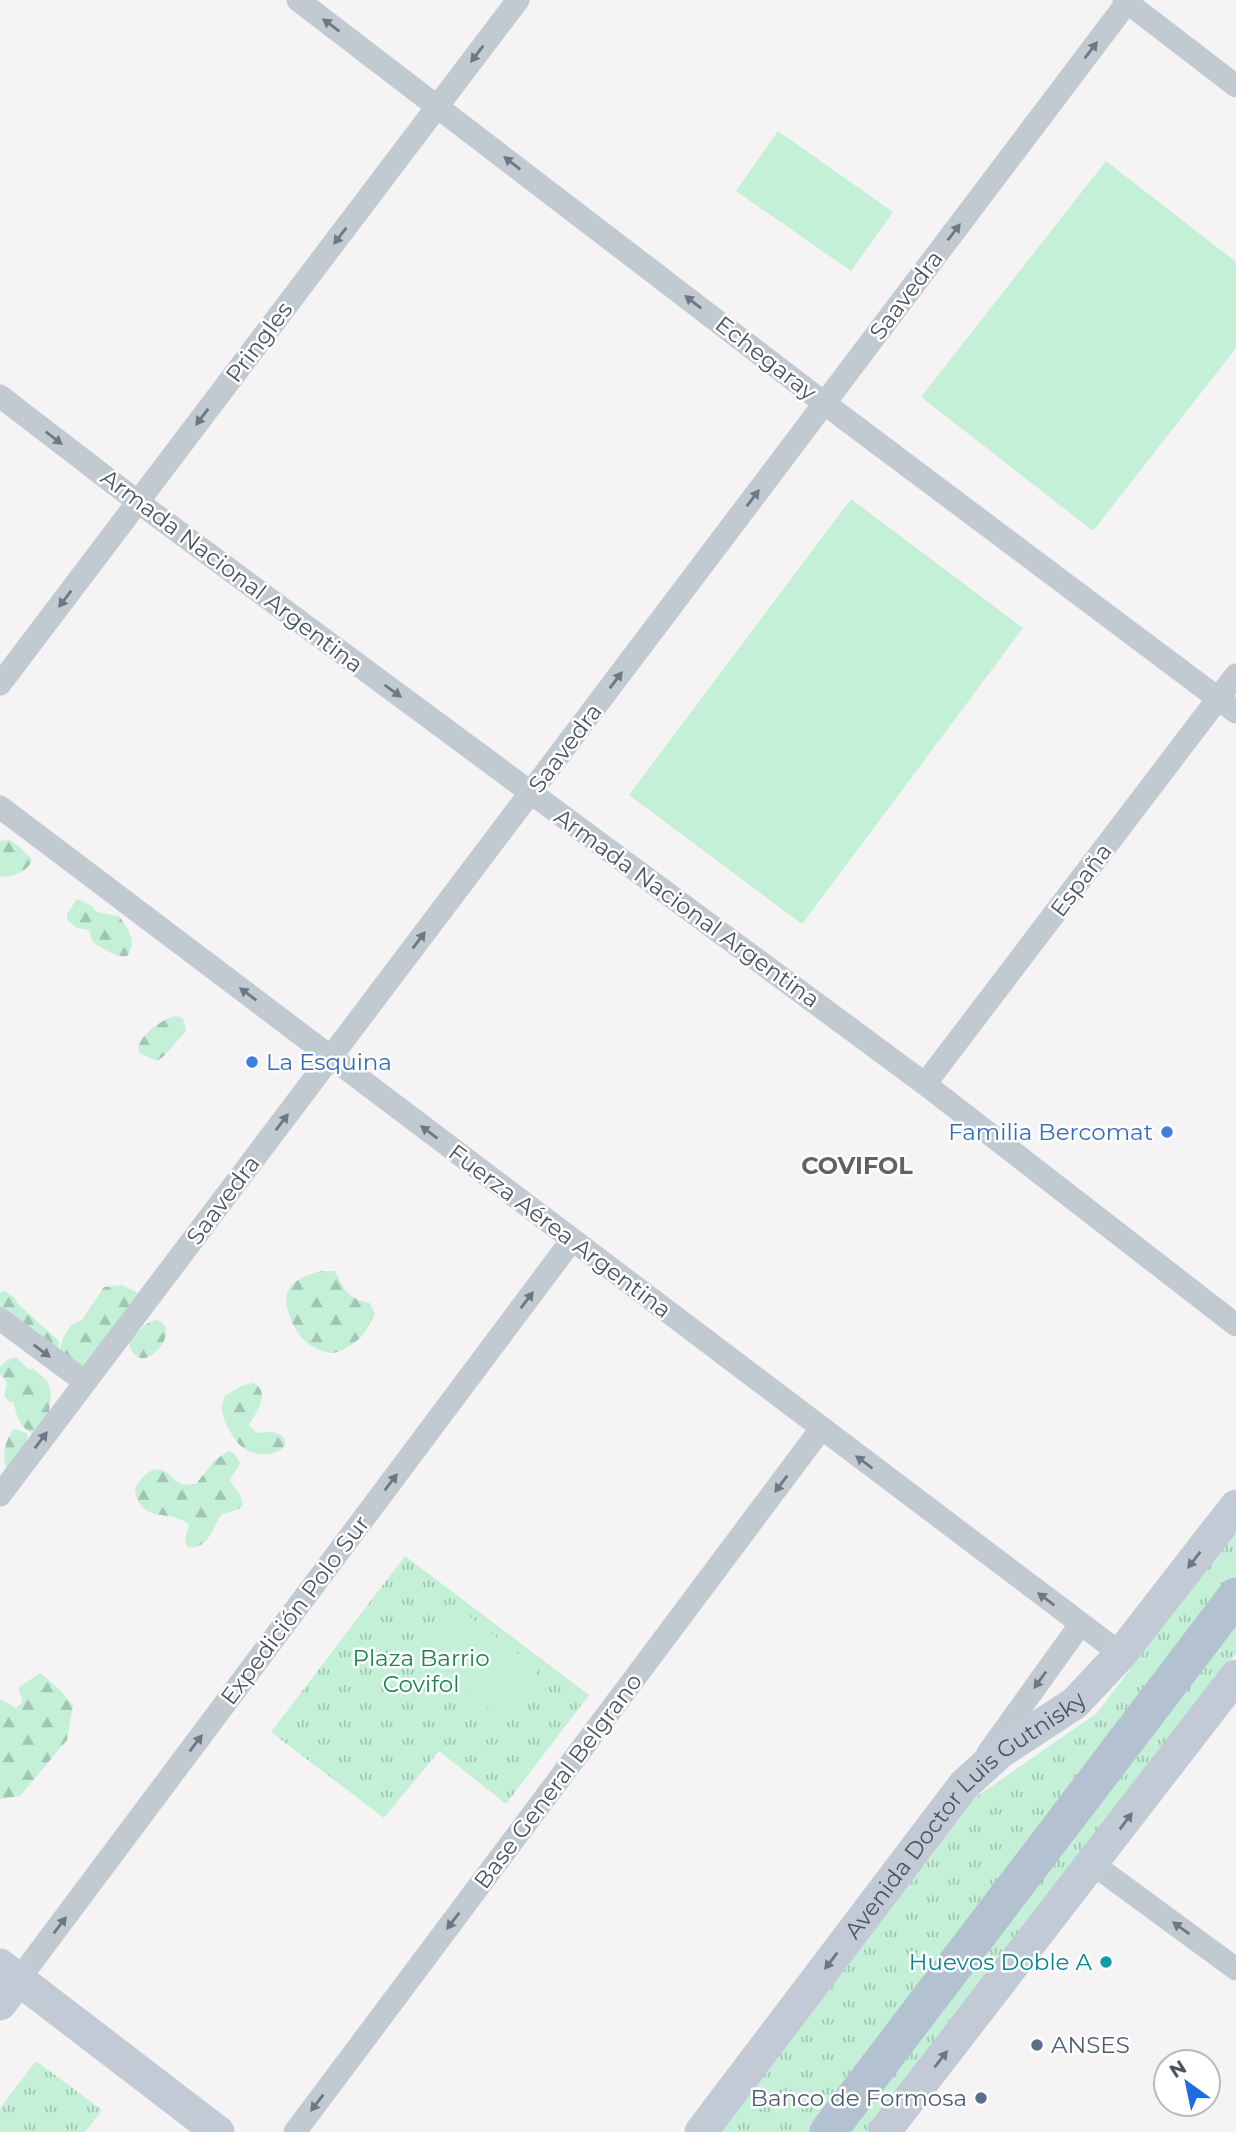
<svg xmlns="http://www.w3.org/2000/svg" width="1236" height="2132" font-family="Montserrat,sans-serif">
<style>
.grass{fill:url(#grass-tufts)}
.forest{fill:url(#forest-firs)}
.pitch{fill:#c4f0d7}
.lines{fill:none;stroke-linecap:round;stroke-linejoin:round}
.street{stroke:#c1c9d1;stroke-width:23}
.secondary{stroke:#c1cad5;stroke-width:33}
.primary{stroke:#b4c1d0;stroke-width:37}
.oneway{fill:#6e7882}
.oneway2{fill:#6e7883}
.shop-dot{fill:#3f7fe0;stroke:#fff;stroke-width:2.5}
.culture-dot{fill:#0f9aa8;stroke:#fff;stroke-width:2.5}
.service-dot{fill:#5c6f8a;stroke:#fff;stroke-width:2.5}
.labels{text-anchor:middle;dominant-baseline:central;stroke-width:5;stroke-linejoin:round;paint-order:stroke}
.street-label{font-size:23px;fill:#4b5560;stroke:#fff}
.shop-label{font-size:23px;fill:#366cbe;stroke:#fff;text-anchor:start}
.park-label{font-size:23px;fill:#1a8354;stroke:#fff}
.culture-label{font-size:23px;fill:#0d838f;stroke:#fff;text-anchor:end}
.service-label{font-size:23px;fill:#4e5e75;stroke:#fff;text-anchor:start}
.neighbourhood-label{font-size:24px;font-weight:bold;fill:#5f6368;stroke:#fff}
</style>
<defs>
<pattern id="grass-tufts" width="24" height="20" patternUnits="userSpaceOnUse" patternTransform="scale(1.75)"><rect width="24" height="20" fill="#c4f0d7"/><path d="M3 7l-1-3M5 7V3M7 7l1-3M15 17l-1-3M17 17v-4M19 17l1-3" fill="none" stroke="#a1c5b2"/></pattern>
<pattern id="forest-firs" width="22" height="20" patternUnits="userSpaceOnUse" patternTransform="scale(1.75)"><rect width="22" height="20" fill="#c4f0d7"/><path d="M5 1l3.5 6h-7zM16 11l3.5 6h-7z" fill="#a1c5b2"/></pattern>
</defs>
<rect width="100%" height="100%" fill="#f5f3f3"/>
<path class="grass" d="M 1236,1530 L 1236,1654 L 873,2132 L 721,2132 L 976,1797 L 1097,1713 Z
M 405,1556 L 589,1695 L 506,1804 L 439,1751 L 384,1818 L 271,1732 Z
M 36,2061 L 102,2110 L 85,2132 L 0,2132 L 0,2108 Z"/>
<path class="forest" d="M 10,840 C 16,844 28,854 32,860 C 28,871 12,879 0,876 L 0,841 Z
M 77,899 L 92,906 L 96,912 L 119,916 C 128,929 138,941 127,956 C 115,958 103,948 93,942 L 89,930 L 77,928 L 67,920 L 67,914 Z
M 174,1016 L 180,1017 L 184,1020 L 186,1031 C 176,1040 167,1057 156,1061 L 140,1053 L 138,1048 C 142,1033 161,1021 174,1016 Z
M 322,1271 L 335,1271 C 345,1291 347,1298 370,1303 L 375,1314 C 370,1321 367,1331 361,1337 C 354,1343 342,1353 332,1353 C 323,1353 309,1346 303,1339 C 293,1329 281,1302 289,1289 C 295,1278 311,1274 322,1271 Z
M 122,1285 L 138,1293 L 151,1303 L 83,1371 L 59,1353 L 63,1338 L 71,1325 L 82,1320 L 104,1287 Z
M 5,1291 L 15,1298 L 17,1303 L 59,1341 L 58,1355 L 0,1331 L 0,1292 Z
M 155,1320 C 188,1324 139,1389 128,1340 C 138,1333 143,1324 155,1320 Z
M 16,1357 L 28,1369 L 34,1369 L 47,1381 L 51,1392 L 49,1414 L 35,1435 C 20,1427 17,1419 14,1403 L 8,1401 L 4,1396 L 7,1382 L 0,1374 L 0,1367 L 7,1360 Z
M 253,1383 C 272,1392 256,1413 249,1425 L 257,1433 C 269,1432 282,1429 286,1444 C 277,1458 253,1457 241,1446 C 234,1440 224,1422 222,1412 C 221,1407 223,1402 225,1396 L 241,1386 Z
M 13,1429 L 27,1433 L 29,1468 L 6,1471 C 3,1453 4,1444 13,1429 Z
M 229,1451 L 234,1453 L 240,1463 C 238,1470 232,1474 230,1481 L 240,1495 L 243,1505 L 239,1509 L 222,1514 C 211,1527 211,1549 188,1547 L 185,1542 L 189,1525 C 170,1507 140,1526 135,1489 C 140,1478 153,1463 166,1472 C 171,1475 174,1480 179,1483 C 184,1486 190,1484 196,1484 L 215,1460 Z
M 40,1673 L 59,1689 L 73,1705 L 67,1740 L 20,1796 L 0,1799 L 0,1699 L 16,1708 L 23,1702 L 18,1688 Z"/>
<path class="pitch" d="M 778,131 L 893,212 L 851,271 L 736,191 Z
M 1106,161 L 1236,262 L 1236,348 L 1093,531 L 921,397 Z
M 851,499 L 1023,628 L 802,924 L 629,795 Z
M 456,1606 L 539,1670 L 501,1719 L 418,1654 Z"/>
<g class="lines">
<path class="street" d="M 298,0 L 824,403 L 1236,712
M 1124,0 L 1236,86
M 0,396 L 138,502 L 925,1084 L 1236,1325
M 0,684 L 518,0
M 0,807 L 1121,1654
M 925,1084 L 1236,675
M 0,1319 L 85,1382
M 0,1495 L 1129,0
M 988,1753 L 1080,1625
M 1093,1864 L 1236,1969
M 19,1979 L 572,1240
M 295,2132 L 821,1429"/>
<g class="secondary">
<path d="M 0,1965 L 218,2132"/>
<path d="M 0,2004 L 19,1979"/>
<path id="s1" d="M 701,2132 L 964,1785 L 999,1753 L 1075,1703 L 1121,1654 L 1236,1506"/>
<path d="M 884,2132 L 1236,1676"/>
</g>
<path class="primary" d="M 828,2132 L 1236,1596"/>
</g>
<defs><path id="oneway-solid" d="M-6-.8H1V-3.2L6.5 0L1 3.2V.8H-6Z" transform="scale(1.75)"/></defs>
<g class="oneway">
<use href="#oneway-solid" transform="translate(331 25) rotate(-143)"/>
<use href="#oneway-solid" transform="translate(1091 50) rotate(-53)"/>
<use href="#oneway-solid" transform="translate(477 54) rotate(127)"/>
<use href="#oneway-solid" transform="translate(512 163) rotate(-142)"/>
<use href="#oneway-solid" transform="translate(954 232) rotate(-53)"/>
<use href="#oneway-solid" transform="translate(340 236) rotate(127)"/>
<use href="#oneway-solid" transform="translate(693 302) rotate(-142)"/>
<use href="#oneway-solid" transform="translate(202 417) rotate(127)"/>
<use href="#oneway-solid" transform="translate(54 438) rotate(38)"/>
<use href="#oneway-solid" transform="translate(753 498) rotate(-53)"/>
<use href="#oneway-solid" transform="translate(65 599) rotate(127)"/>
<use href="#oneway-solid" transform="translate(616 680) rotate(-53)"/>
<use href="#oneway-solid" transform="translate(393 691) rotate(36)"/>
<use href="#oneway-solid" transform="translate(419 940) rotate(-53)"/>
<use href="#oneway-solid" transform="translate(248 994) rotate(-143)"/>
<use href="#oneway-solid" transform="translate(282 1122) rotate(-53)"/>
<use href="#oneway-solid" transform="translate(429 1132) rotate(-143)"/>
<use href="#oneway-solid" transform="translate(527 1300) rotate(-53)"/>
<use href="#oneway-solid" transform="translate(42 1351) rotate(37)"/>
<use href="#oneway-solid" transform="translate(41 1440) rotate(-53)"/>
<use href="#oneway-solid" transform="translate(864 1462) rotate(-143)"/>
<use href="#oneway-solid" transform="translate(391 1482) rotate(-53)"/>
<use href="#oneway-solid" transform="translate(781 1484) rotate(127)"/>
<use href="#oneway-solid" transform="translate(1046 1599) rotate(-143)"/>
<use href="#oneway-solid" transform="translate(1040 1680) rotate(126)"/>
<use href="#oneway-solid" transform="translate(196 1743) rotate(-53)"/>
<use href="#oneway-solid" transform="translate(453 1921) rotate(127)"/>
<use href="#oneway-solid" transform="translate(60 1925) rotate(-53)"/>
<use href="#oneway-solid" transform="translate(1181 1928) rotate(-144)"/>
<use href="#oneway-solid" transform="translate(317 2103) rotate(127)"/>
</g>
<g class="oneway2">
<use href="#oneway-solid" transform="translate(1194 1560) rotate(128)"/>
<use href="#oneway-solid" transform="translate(1126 1821) rotate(-53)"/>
<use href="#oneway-solid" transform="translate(831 1961) rotate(127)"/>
<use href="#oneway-solid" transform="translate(941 2059) rotate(-52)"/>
</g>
<g class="shop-dot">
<circle cx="252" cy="1062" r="7"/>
<circle cx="1167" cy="1132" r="7"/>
</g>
<circle class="culture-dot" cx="1106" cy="1962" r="7"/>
<g class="service-dot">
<circle cx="1037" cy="2045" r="7"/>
<circle cx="981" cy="2098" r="7"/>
</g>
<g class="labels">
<g class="street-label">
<text transform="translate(906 295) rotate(-53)">Saavedra</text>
<text transform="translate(259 342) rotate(-53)">Pringles</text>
<text transform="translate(766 358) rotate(38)">Echegaray</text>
<text transform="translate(232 571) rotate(37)">Armada Nacional Argentina</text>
<text transform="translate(565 748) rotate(-53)">Saavedra</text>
<text transform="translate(1081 880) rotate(-53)">España</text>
<text transform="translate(687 908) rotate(36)">Armada Nacional Argentina</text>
<text transform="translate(223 1200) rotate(-53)">Saavedra</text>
<text transform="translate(560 1231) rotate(37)">Fuerza Aérea Argentina</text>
<text transform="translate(295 1610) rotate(-53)">Expedición Polo Sur</text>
<text transform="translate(558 1781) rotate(-53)">Base General Belgrano</text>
<text stroke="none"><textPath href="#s1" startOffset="415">Avenida Doctor Luis Gutnisky</textPath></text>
</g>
<g class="shop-label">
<text x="266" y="1062">La Esquina</text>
<text x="1153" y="1132" text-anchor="end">Familia Bercomat</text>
</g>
<g class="park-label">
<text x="421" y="1658">Plaza Barrio<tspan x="421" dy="26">Covifol</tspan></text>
</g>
<g class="culture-label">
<text x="1092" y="1962">Huevos Doble A</text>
</g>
<g class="service-label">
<text x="1051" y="2045">ANSES</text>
<text x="967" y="2098" text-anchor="end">Banco de Formosa</text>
</g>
<g class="neighbourhood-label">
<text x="857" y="1165">COVIFOL</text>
</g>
</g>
<g transform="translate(1187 2083) rotate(327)"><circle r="33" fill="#ffffff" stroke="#b7bbbf" stroke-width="2"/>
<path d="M0-5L12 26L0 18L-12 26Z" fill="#1f6be2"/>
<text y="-10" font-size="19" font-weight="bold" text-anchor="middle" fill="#4b5560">N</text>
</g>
</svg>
